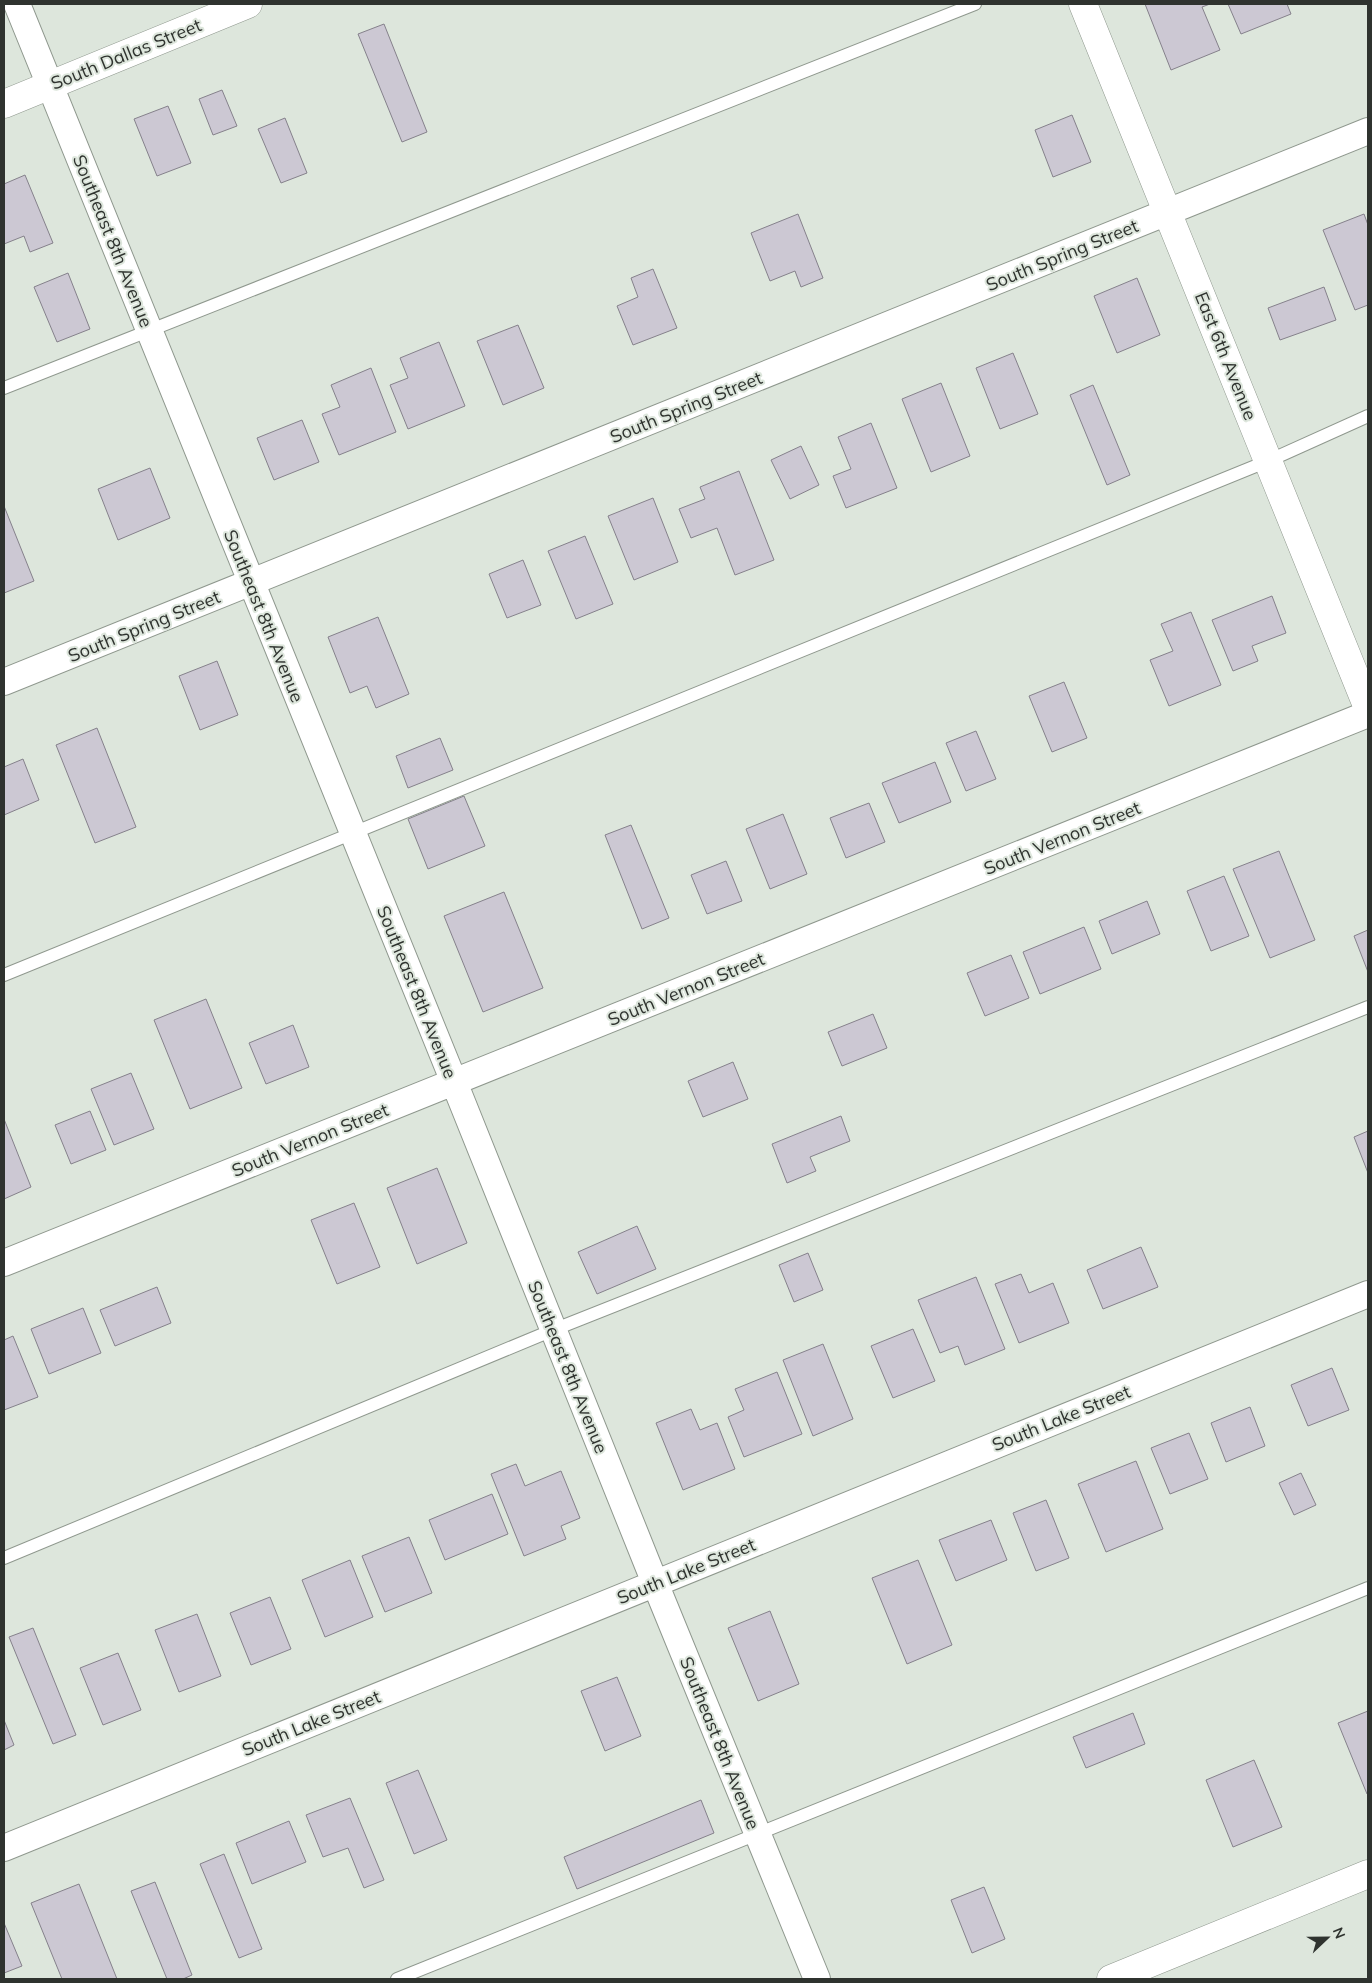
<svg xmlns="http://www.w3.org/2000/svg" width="1372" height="1983" font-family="Mulish,sans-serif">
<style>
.building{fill:#ccc8d3;stroke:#85818b}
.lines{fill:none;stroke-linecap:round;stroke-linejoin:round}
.service-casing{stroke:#8f988e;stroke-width:14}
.minor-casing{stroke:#8f988e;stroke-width:28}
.tertiary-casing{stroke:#8f988e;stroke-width:29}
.secondary-casing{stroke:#8f988e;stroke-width:29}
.service{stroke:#fff;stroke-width:12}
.minor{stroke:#fff;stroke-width:26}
.tertiary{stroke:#fff;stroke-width:28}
.secondary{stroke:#fff;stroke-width:28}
.labels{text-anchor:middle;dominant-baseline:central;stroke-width:4;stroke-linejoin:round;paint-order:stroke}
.street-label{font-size:18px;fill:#2f332f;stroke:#dde6dc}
</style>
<rect width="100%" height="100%" fill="#dde6dc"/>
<path class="building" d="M 1145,4 L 1210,4 L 1202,7 L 1220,50 L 1171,70 Z
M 1228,4 L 1287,4 L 1291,14 L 1241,34 Z
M 384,24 L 427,132 L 402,142 L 358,34 Z
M 222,90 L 237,126 L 213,135 L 199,99 Z
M 168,106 L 191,163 L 157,176 L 134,119 Z
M 1072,115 L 1091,162 L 1053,177 L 1035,130 Z
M 285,118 L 307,173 L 281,183 L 258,129 Z
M 25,175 L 53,243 L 30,252 L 24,236 L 4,244 L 4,184 Z
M 798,214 L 823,278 L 801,287 L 795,271 L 770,281 L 751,233 Z
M 1364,214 L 1368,225 L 1368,305 L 1355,310 L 1323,230 Z
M 653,269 L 677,328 L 633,345 L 617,306 L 638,297 L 631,278 Z
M 68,273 L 90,329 L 57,342 L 34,287 Z
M 1137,278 L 1160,335 L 1117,353 L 1094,296 Z
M 1324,287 L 1336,320 L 1280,340 L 1268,308 Z
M 518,325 L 544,388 L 503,405 L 477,341 Z
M 439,342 L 465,406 L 408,429 L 390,385 L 408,378 L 400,358 Z
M 1013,353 L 1038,414 L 1000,429 L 976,368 Z
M 371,368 L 396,432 L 339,455 L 322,414 L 340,407 L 331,385 Z
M 941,383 L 970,456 L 931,472 L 902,399 Z
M 1093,385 L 1130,475 L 1107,485 L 1070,395 Z
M 302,420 L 319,462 L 274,480 L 257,438 Z
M 871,423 L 897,488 L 846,508 L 833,476 L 851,469 L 838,437 Z
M 801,446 L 819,485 L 790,499 L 771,460 Z
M 150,468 L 170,518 L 118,540 L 98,489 Z
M 739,471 L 774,560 L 735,575 L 717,528 L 691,538 L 679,509 L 705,499 L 700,487 Z
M 653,498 L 678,562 L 634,580 L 608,516 Z
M 4,506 L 34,581 L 4,593 Z
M 585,536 L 613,604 L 576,619 L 548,551 Z
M 523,560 L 541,605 L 507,618 L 489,574 Z
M 1272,596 L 1286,633 L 1252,646 L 1258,661 L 1233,671 L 1212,620 Z
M 1191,612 L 1221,685 L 1169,706 L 1150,660 L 1173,651 L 1161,624 Z
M 378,617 L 409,694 L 376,708 L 367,686 L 350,693 L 328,637 Z
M 217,661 L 238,715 L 200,730 L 179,676 Z
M 1064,682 L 1087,738 L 1052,752 L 1029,696 Z
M 97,728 L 136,827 L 95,843 L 56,745 Z
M 976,731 L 996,779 L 966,791 L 946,743 Z
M 440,738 L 453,770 L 408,788 L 396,756 Z
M 23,759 L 39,800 L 4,815 L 4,767 Z
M 935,762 L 951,802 L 899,823 L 882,783 Z
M 464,796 L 485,846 L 428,869 L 408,819 Z
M 869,803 L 885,842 L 846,858 L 830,818 Z
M 783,814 L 807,874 L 770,889 L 746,829 Z
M 631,825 L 669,918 L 642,929 L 605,835 Z
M 1279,851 L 1315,940 L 1270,958 L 1233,869 Z
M 726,861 L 742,901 L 707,914 L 691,875 Z
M 1224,876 L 1249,936 L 1211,951 L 1187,891 Z
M 504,892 L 543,988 L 483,1012 L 444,916 Z
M 1147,901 L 1160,934 L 1112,954 L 1099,921 Z
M 1084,927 L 1101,969 L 1040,994 L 1023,952 Z
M 1368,930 L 1368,972 L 1354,936 Z
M 1011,955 L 1029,998 L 985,1016 L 967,973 Z
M 206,999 L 242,1088 L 190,1109 L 154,1020 Z
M 873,1014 L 887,1048 L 842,1066 L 828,1032 Z
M 293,1025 L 309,1067 L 266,1084 L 249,1043 Z
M 733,1062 L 748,1099 L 703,1117 L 688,1081 Z
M 131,1073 L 154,1129 L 114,1145 L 91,1089 Z
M 90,1111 L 106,1150 L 71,1164 L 55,1125 Z
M 841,1116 L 850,1141 L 810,1157 L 816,1171 L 787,1183 L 772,1144 Z
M 4,1119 L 31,1187 L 4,1199 Z
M 1368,1131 L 1368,1173 L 1354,1137 Z
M 437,1168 L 467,1243 L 417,1264 L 387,1188 Z
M 354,1203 L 380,1267 L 337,1284 L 311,1220 Z
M 637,1226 L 656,1269 L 597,1294 L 578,1252 Z
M 1141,1247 L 1158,1287 L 1103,1309 L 1087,1270 Z
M 808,1253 L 823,1290 L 794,1302 L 779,1265 Z
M 1021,1274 L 1029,1293 L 1053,1283 L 1069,1323 L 1019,1343 L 995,1284 Z
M 976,1277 L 1005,1349 L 965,1365 L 958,1346 L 940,1353 L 918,1300 Z
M 157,1287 L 171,1323 L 115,1346 L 100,1310 Z
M 83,1308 L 101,1353 L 49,1374 L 31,1329 Z
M 913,1329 L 935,1381 L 893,1398 L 871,1346 Z
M 13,1336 L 38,1397 L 4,1410 L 4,1340 Z
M 823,1344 L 853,1419 L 813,1436 L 783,1360 Z
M 1332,1368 L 1349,1410 L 1308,1426 L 1291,1385 Z
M 777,1372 L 802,1434 L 744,1457 L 728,1417 L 744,1410 L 735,1389 Z
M 1250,1407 L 1265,1446 L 1226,1462 L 1211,1423 Z
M 691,1409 L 700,1430 L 717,1423 L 735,1469 L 683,1490 L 656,1423 Z
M 1189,1433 L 1208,1479 L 1170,1494 L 1151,1448 Z
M 1136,1461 L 1163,1529 L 1106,1552 L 1078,1484 Z
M 516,1464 L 525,1486 L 561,1471 L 580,1518 L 561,1526 L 566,1539 L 524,1556 L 491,1474 Z
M 1301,1473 L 1316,1505 L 1294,1515 L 1279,1483 Z
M 492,1494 L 508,1534 L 445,1560 L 429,1520 Z
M 1046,1500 L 1069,1558 L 1036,1571 L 1013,1513 Z
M 991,1520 L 1007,1560 L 956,1581 L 939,1540 Z
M 409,1537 L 432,1593 L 385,1612 L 362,1556 Z
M 350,1560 L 373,1617 L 325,1637 L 302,1580 Z
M 918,1560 L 952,1645 L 907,1664 L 872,1578 Z
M 270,1597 L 291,1649 L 251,1665 L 230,1613 Z
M 770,1611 L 799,1684 L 758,1701 L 728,1628 Z
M 197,1614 L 221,1676 L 179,1692 L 155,1630 Z
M 33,1628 L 76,1735 L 53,1744 L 9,1637 Z
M 118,1653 L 141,1710 L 103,1725 L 80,1668 Z
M 617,1677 L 641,1736 L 605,1751 L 581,1691 Z
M 1368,1711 L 1368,1793 L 1367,1794 L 1338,1723 Z
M 1133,1713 L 1145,1744 L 1086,1768 L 1073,1737 Z
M 4,1720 L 14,1745 L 4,1750 Z
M 1254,1760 L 1282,1827 L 1233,1847 L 1206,1780 Z
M 418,1770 L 447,1840 L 414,1854 L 386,1783 Z
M 350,1798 L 384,1880 L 364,1888 L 348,1848 L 323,1857 L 306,1815 Z
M 701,1800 L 714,1833 L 577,1889 L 564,1857 Z
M 289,1821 L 306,1862 L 252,1884 L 236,1843 Z
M 224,1854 L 262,1949 L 239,1958 L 200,1864 Z
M 155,1882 L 192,1975 L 183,1979 L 167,1979 L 131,1891 Z
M 79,1884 L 117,1979 L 62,1979 L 31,1903 Z
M 984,1887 L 1005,1939 L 972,1953 L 951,1900 Z
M 4,1923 L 22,1966 L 4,1973 Z"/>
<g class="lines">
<g class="service-casing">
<path id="service" d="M 4,388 L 975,4
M 4,975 L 1268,461 L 1368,416
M 4,1558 L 553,1330 L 1368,1007
M 397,1979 L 1368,1588"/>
</g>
<g class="minor-casing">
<path id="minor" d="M 17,4 L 454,1082 L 655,1583 L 817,1979
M 4,682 L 1368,131
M 4,1263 L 1368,714
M 4,1848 L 1368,1294"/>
</g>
<g class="tertiary-casing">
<path id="tertiary" d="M 1083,4 L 1368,708
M 4,104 L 248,4"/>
</g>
<g class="secondary-casing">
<path id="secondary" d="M 1111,1979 L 1368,1874"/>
</g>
<use href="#service" class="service"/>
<use href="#minor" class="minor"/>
<use href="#tertiary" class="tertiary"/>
<use href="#secondary" class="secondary"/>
</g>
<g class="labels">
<g class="street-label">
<text transform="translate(126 54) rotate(-22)">South Dallas Street</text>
<text transform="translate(113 241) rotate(68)">Southeast 8th Avenue</text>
<text transform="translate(1062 255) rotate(-22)">South Spring Street</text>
<text transform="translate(1226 356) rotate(68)">East 6th Avenue</text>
<text transform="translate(686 407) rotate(-22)">South Spring Street</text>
<text transform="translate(264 616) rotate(68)">Southeast 8th Avenue</text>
<text transform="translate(144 626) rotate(-22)">South Spring Street</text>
<text transform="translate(1062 838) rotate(-22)">South Vernon Street</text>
<text transform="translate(686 989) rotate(-22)">South Vernon Street</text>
<text transform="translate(417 992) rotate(68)">Southeast 8th Avenue</text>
<text transform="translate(310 1140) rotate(-22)">South Vernon Street</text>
<text transform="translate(568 1367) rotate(68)">Southeast 8th Avenue</text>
<text transform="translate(1061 1418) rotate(-22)">South Lake Street</text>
<text transform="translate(686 1571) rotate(-22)">South Lake Street</text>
<text transform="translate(311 1723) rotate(-22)">South Lake Street</text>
<text transform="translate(720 1743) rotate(68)">Southeast 8th Avenue</text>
</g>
</g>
<rect width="1372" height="1983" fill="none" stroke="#2f332f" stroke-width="10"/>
<g transform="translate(1327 1938) rotate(68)" stroke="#dde6dc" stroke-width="4" paint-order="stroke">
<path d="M0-4L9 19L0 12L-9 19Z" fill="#2f332f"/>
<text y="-8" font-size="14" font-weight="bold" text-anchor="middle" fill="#2f332f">N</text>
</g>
</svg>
